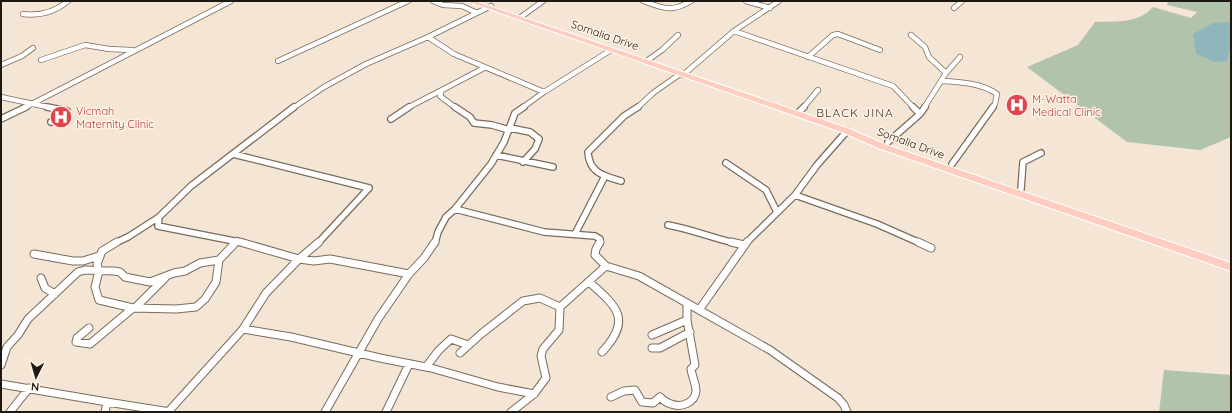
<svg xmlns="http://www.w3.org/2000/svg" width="1232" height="413" font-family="Quicksand,sans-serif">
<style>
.green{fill:#b1c4ab}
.water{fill:#8fb6bd}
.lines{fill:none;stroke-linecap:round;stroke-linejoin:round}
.street-far2-casing{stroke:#796c5d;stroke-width:6}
.street-far1-casing{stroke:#796c5d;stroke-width:8}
.street-casing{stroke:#796c5d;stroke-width:9}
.primary-casing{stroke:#fff;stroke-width:2}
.street-far2{stroke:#fff;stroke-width:4.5}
.street-far1{stroke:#fff;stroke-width:5.5}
.street{stroke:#fff;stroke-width:7}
.primary{fill:#fecdbf;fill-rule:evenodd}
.labels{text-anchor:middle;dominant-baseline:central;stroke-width:3;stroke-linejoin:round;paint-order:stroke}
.street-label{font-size:11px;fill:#1d1812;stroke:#fff3e5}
.health-label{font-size:11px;fill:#be3a42;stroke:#fff3e5;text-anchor:start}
.neighbourhood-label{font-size:12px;letter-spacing:1px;fill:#403526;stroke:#fff3e5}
</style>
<rect width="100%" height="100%" fill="#f4e5d4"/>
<path class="green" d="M 1168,1 L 1231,1 L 1231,137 L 1200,150 L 1127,142 L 1027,67 L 1078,45 L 1095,22 C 1116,21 1138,24 1153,7 L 1191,18 L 1197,12 L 1167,5 Z
M 1164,370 L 1231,375 L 1231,412 L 1159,412 Z"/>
<path class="water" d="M 1231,22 L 1231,45 L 1227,61 L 1215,62 L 1196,54 L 1193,34 L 1213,23 Z"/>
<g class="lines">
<g class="street-far2-casing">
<path id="street-far2" d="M 433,1 L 443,5 L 462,6 L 477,13
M 643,1 C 663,8 671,13 691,1
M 746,1 L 770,8
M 954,8 L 962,1
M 23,14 C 39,16 55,12 68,1
M 521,17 L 543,1
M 734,31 L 893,86 L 914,108
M 911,35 L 925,47 L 929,57 L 946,73
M 428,37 L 454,54 L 544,92
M 808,57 L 833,35 L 838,34 L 880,50
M 41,60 L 85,45 L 109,49 L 132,50
M 648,60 L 662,50 L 678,35
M 278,61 L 408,1
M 1,65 L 22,56 L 33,48
M 683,75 L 734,31 L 779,1
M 942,81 C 961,82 981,83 997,94 L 995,104 L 992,108
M 1,97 L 52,108
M 24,108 L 231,1
M 293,108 L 324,87 L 366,64 L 428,37 L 491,6
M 407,108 L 442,90
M 456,108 L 440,96 L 442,90 L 484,68
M 522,108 L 544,92 L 611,50
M 637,108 L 653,93 L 680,74
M 803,108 L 818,90
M 924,108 L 946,73 L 960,57"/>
</g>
<g class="street-far1-casing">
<path id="street-far1" d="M 47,107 L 67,111 L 64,116 L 51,122
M 455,107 L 470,117 L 474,123 L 492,125 L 509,130
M 913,107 L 920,114
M 799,112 L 804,107
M 1,119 L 26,107
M 391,119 L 409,107
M 510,128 L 530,132 L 539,139 L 535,149 L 523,162
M 888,142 L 920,114 L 925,107
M 233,154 L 369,188 L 318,243
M 496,155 L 553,167
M 726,163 L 766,190 L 777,212
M 952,164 L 993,107
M 621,181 C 604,176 589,173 588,152 L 624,116 L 638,107
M 1021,189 L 1023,162 L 1041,153
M 795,195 L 877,224 L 920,243
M 455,209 L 544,232 L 595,236 L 600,239 L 600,243
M 159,217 L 158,226 L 244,243
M 668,225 C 691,229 712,238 735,243
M 575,234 L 605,176
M 115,243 L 128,237 L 159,217 L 191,186 L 294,107
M 235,243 L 237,241
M 435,243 L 438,232 L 446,217 L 455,209 L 491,164 L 504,142 L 515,113 L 524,107
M 746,243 L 795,195 L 817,165 L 847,131"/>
</g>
<g class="street-casing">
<path id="street" d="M 117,242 L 102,251 L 97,264 L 99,271 L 95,287 L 99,300 L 133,308 L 176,309 L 196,307 L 205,299 L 216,282 L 219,260 L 236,242
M 240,242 L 299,259 L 314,261 L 330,259 L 409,274
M 600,242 L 596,249 L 595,255 L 606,266 L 639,276 L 770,350 L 838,398 L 844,405 L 847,412
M 731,242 L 744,245
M 918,242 L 931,248
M 34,254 L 73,261 L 83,261 L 99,256
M 41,278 L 45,288 L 55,294
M 589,282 C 618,307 632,320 602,352
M 135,308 L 165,278
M 699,310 L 747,242
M 89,328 L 77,338 L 76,342 L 90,344 L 133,308
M 243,329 L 291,337 L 380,358 L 431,368 L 498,387 L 534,394
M 652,335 L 687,320
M 652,348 L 660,348 L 690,332
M 460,353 L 481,334 L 523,301 L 540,298 L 560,307
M 1,365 L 7,347 L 18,335 L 28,319 L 78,272 L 85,270 L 114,271 L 120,272 L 125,277 L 150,282 L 174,273 L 185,271 L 200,263 L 219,260
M 426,367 L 439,350 L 451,339 L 468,345
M 1,384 L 107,402
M 611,397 L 624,391 L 635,390 L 642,402 L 653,403 L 660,397 C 663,400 667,403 671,404 C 681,408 695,403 696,391 C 696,384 692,376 691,369 L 695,365 L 687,320 L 687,304
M 10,412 L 29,388
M 105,412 L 107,402 L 170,412
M 168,412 L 243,329 L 266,293 L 299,259 L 319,242
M 325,412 L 378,319 L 409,274 L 424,258 L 435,242
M 386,412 L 409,364
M 511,412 L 534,394 L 546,378 L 541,356 L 543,349 L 559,330 L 560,307 L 606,266"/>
</g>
<g class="primary-casing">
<path id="primary" d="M 466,1 L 475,1 L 850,129 L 884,144 L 1231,263 L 1231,271 L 878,148 L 844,133 Z"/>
</g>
<use href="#street-far2" class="street-far2"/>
<use href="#street-far1" class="street-far1"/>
<use href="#street" class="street"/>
<use href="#primary" class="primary"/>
</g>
<defs>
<g id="hospital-disc" transform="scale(1.15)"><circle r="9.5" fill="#e0444e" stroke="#fff3e5"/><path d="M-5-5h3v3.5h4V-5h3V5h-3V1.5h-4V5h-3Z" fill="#fff"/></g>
</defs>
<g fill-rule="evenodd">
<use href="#hospital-disc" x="1017" y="105"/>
<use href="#hospital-disc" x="61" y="117"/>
</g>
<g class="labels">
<g class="street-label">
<text transform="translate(605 35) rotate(19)">Somalia Drive</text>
<text transform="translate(911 143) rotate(20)">Somalia Drive</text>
</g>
<g class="health-label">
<text x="1032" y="99">M-Watta<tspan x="1032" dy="13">Medical Clinic</tspan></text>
<text x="76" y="111">Vicmah<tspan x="76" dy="13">Maternity Clinic</tspan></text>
</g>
<g class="neighbourhood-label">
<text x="855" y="112">BLACK JINA</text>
</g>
</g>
<rect width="1232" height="413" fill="none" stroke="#1d1812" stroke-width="4"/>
<g transform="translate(36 377) rotate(185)" stroke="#fff3e5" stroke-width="3" paint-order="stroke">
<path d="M0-3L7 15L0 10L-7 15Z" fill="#1d1812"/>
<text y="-6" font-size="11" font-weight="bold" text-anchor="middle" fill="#1d1812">N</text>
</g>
</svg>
